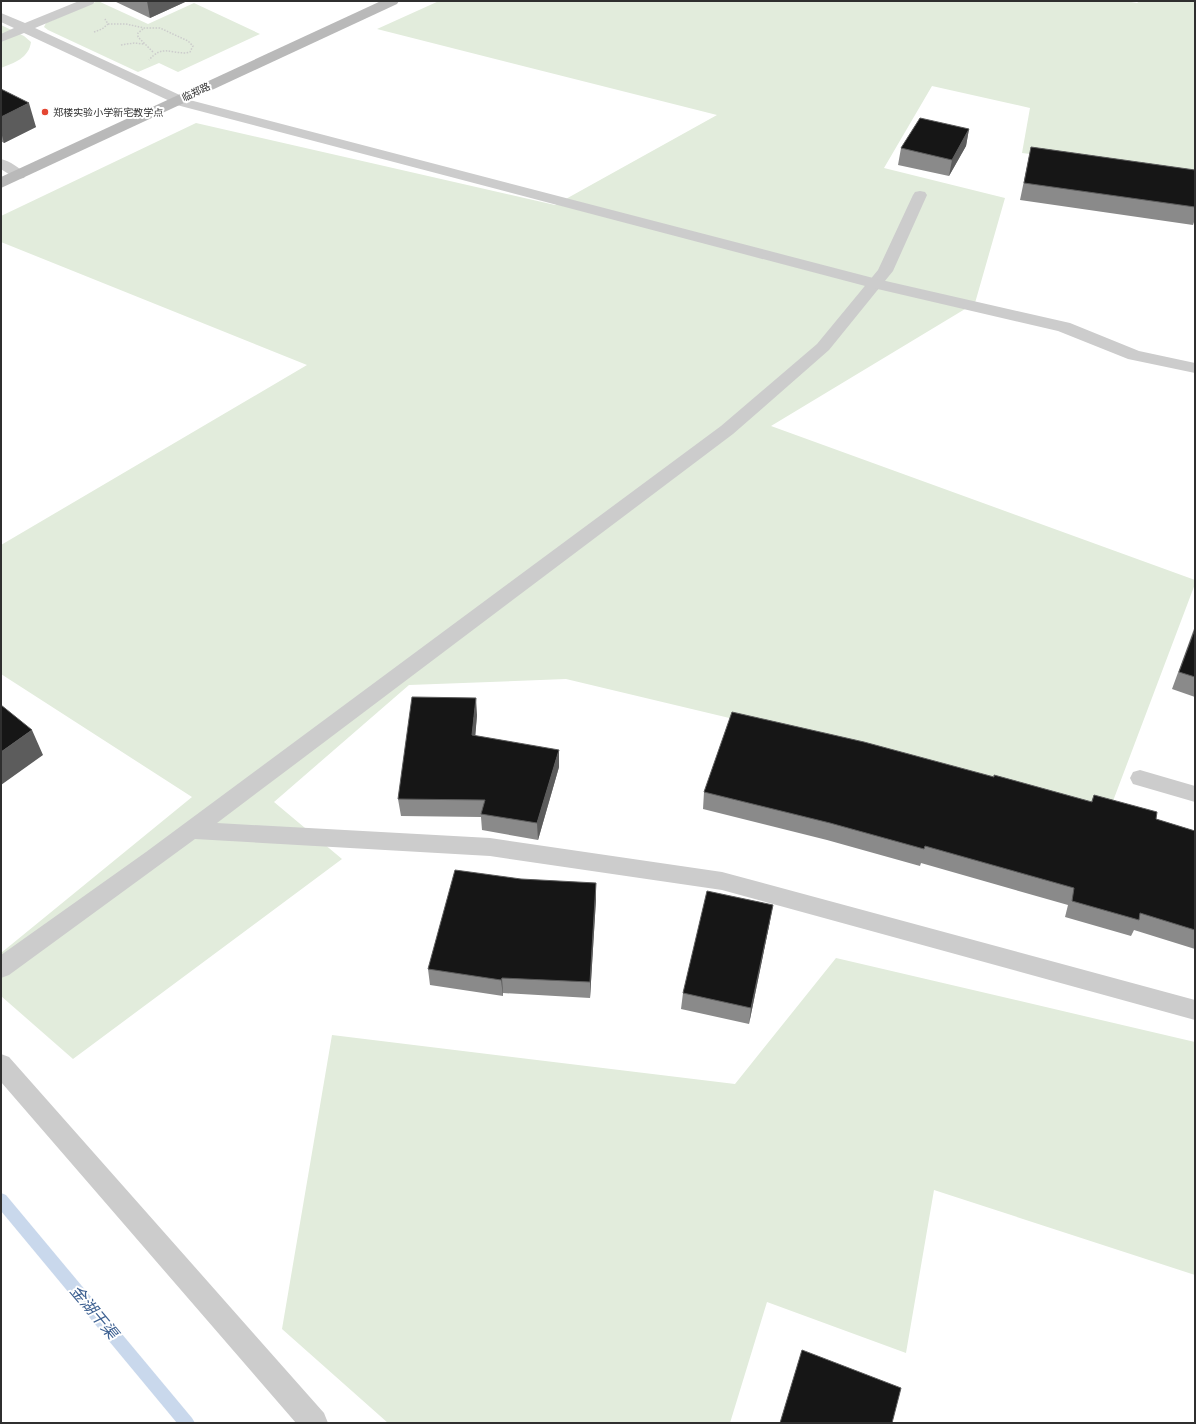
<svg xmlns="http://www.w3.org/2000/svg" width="1196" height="1424" font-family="'Work Sans','Noto Sans SC',sans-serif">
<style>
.green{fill:#e2ecdc}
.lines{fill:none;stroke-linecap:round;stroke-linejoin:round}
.stream{fill:#c9d8ec;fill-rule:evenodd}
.path{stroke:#ccc;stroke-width:1.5;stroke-dasharray:1.5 1.5;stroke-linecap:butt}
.service{fill:#ccc;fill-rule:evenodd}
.minor{fill:#ccc;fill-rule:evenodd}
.secondary{fill:#b9b9b9;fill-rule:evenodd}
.wall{fill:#8a8a8a}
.shaded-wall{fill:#5c5c5c}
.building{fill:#161616;stroke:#5c5c5c}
.poi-dot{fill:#e44632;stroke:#fff;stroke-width:1.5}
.labels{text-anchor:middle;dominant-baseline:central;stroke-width:4;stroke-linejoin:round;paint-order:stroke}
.far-street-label{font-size:10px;fill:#2f2f2f;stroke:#fff}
.far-poi-label{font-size:10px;fill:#2f2f2f;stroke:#fff;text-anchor:start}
.near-water-label{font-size:16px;font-style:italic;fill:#3d6091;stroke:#fff}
</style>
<rect width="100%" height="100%" fill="#fff"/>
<path class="green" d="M 98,1 L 148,24 L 194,3 L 260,34 L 178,72 L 159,63 L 138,72 L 48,30 L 44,27 L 46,23 Z
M 439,1 L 1125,1 L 1137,3 L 1140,1 L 1195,1 L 1195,182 L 1111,164 L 1022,153 L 1030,108 L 932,86 L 884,168 L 1005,198 L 975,303 L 771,426 L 1195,580 L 1195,584 L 1110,809 L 566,679 L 409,685 L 274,802 L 342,859 L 73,1059 L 1,996 L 1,953 L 192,797 L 1,674 L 1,545 L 307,365 L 1,242 L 1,216 L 196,123 L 555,205 L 717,115 L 377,29 Z
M 1,25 L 24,36 L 31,42 C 29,58 14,63 1,68 Z
M 836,958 L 1195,1042 L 1195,1275 L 934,1190 L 906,1353 L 767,1302 L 730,1423 L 388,1423 L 282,1329 L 332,1035 L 735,1084 Z"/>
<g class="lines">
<path class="stream" d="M 1,1193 L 6,1195 L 192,1418 L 195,1423 L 177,1423 L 1,1211 Z"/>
<path class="path" d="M 108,24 L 126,24 L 144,28 L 160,28 L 188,41 L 193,46 L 190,52 L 186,53 C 169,53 162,45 149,60
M 143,29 L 138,33 L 138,37 L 154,53
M 94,32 L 102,29 L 108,24 L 105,19
M 121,45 L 134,43 L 144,44"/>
<path class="service" d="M 79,1 L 95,1 L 93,4 L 35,28 L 184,97 L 186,100 L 184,103 L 174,103 L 24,33 L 1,42 L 1,34 L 14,28 L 1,22 L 1,13 L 25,23 Z
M 1,159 C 9,161 21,168 26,175 L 24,178 C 15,180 9,174 1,169 Z
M 920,191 L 925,192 L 927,195 L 893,271 L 829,350 L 733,434 L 217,823 L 490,838 L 722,872 L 1195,1000 L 1195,1020 L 722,890 L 490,856 L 195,839 L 9,975 L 1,978 L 1,955 L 146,852 L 721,426 L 817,344 L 878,270 L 913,195 L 915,192 Z
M 1140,770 L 1195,786 L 1195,802 L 1133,784 L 1130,778 L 1133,772 Z
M 1,1054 L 9,1057 L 324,1413 L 328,1423 L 296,1423 L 1,1082 Z"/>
<path class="minor" d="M 178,97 L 877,279 L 1070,323 L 1139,351 L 1195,363 L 1195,373 L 1128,359 L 1058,331 L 869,287 L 173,104 L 171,101 L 173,98 Z"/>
<path class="secondary" d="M 381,1 L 399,1 L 397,4 L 1,188 L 1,177 Z"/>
</g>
<path class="wall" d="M 114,1 L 185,1 L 185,2 L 150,18 Z
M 1,89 L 36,127 L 4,143 L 1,141 Z
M 969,129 L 966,146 L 949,176 L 898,165 L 901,148 Z
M 1031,147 L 1195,170 L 1195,219 L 1193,225 L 1020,200 Z
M 1195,626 L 1195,697 L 1172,689 Z
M 477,715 L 475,736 L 559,767 L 538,840 L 482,830 L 481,817 L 401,816 L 398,799 Z
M 704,792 L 1091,802 L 1094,795 L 1156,819 L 1195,831 L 1195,949 L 1134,930 L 1131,936 L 1065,917 L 1068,905 L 921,863 L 920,866 L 827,840 L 703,809 Z
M 596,899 L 590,998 L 503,993 L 503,996 L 430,985 L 428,969 Z
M 770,921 L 749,1024 L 681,1009 L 683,993 Z"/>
<path class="shaded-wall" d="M 147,1 L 185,1 L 185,2 L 150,18 Z
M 29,103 L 36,127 L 4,143 L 1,132 L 1,117 Z
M 969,129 L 966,146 L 949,176 L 952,160 Z
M 476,698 L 477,715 L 474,752 L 472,735 Z
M 32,730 L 43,755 L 1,785 L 1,752 Z
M 559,750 L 559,767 L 538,840 L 537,823 Z
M 596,883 L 596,899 L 590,998 L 590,982 Z
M 773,905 L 770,921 L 749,1024 L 751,1008 Z
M 502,978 L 503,993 L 503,996 L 501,980 Z"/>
<path class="building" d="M 1,89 L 29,103 L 1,117 Z
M 920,118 L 969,129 L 952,160 L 901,148 Z
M 1031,147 L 1195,170 L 1195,207 L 1024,183 Z
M 1195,629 L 1195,677 L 1179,672 Z
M 412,697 L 476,698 L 472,735 L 559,750 L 537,823 L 481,814 L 485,800 L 398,799 Z
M 1,705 L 32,730 L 1,752 Z
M 732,712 L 864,742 L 994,777 L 994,775 L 1092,802 L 1094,795 L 1157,812 L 1156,819 L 1195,831 L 1195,930 L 1140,913 L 1139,920 L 1072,901 L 1074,888 L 925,846 L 924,849 L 830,823 L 704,792 Z
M 455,870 L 521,879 L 596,883 L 590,982 L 502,978 L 501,980 L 428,969 Z
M 707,891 L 773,905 L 751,1008 L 683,993 Z
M 802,1350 L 901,1388 L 892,1423 L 780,1423 Z"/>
<circle class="poi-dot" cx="45" cy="112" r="4"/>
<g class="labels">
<g class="far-street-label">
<text transform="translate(196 92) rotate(-25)">临郑路</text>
</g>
<g class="far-poi-label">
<text x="53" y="112">郑楼实验小学新宅教学点</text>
</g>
<g class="near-water-label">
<text transform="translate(94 1312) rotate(50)">金湖干渠</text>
</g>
</g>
<rect width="1196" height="1424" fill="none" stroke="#2f2f2f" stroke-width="4"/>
</svg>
